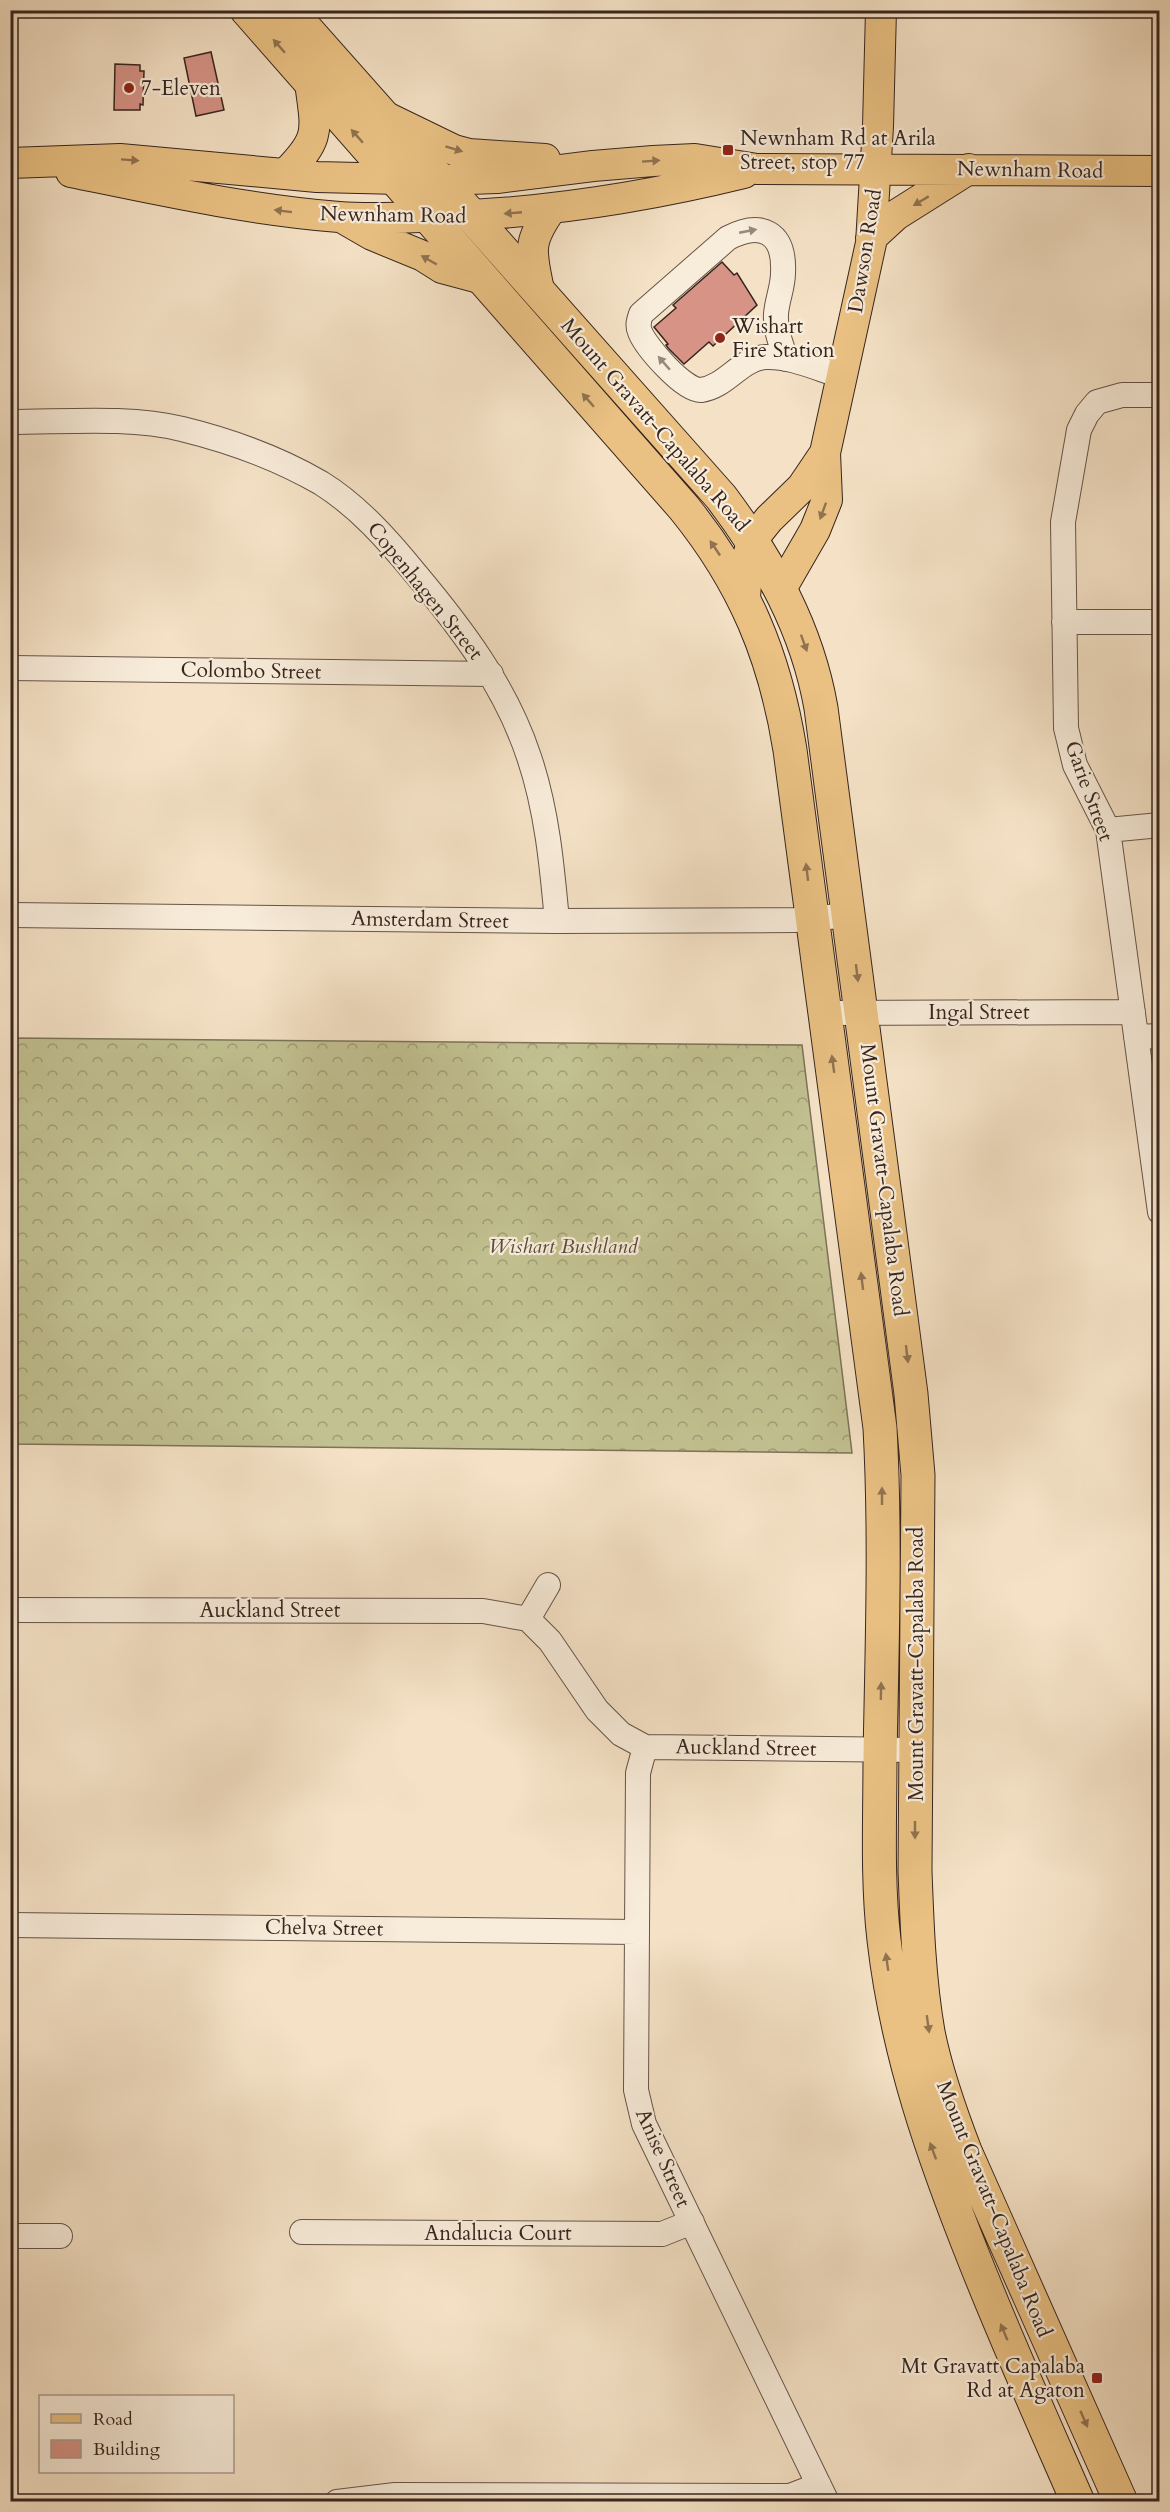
<svg xmlns="http://www.w3.org/2000/svg" width="1170" height="2512" font-family="Cardo,serif">
<style>
.forest{fill:url(#forest-crowns);stroke:#7c7358;stroke-width:1.5}
.building{fill:#d69386;stroke:#36251f;stroke-width:1.5}
.lines{fill:none;stroke-linecap:round;stroke-linejoin:round}
.minor-casing{stroke:#665449;stroke-width:26}
.major-casing{stroke:#36251f;stroke-width:32}
.highway-casing{stroke:#36251f;stroke-width:35}
.minor{stroke:#f8ecda;stroke-width:24}
.major{stroke:#eac183;stroke-width:30}
.highway{stroke:#eac183;stroke-width:33}
.oneway{fill:#907351}
.oneway2{fill:#97887c}
.poi-dot{fill:#8f2418;stroke:#f8ecda;stroke-width:2}
.labels{text-anchor:middle;dominant-baseline:central;stroke-width:4.5;stroke-linejoin:round;paint-order:stroke}
.poi-label{font-size:21px;fill:#36251f;stroke:#f8ecda;text-anchor:start}
.street-label{font-size:21px;fill:#36251f;stroke:#f8ecda}
.park-label{font-size:21px;font-style:italic;fill:#594c3c;stroke:#f8ecda}
</style>
<defs>
<pattern id="forest-crowns" width="20" height="18" patternUnits="userSpaceOnUse" patternTransform="scale(1.5)"><rect width="20" height="18" fill="#c2c191"/><path d="M2 6a3 3 0 1 1 6 0M12 15a3 3 0 1 1 6 0" fill="none" stroke="#9e9d76"/></pattern>
</defs>
<rect width="100%" height="100%" fill="#f5e2c6"/>
<filter id="stains"><feTurbulence type="fractalNoise" baseFrequency=".00333" numOctaves="4"/><feColorMatrix values="0 0 0 0 .2 0 0 0 0 .09 0 0 0 0 .02 0 0 0 .5 -.17"/></filter>
<radialGradient id="worn" r=".72"><stop offset=".6" stop-color="#630" stop-opacity="0"/><stop offset="1" stop-color="#630" stop-opacity=".3"/></radialGradient>
<path class="forest" d="M 11,1038 L 802,1045 L 852,1453 L 11,1444 Z"/>
<path class="building" d="M 211,52 L 224,110 L 196,116 L 184,58 Z
M 115,64 L 140,65 L 140,71 L 144,71 L 143,105 L 140,104 L 140,110 L 114,110 Z
M 722,262 L 734,275 L 737,273 L 757,305 L 713,346 L 709,342 L 684,364 L 668,348 L 666,345 L 668,344 L 654,327 L 676,308 L 673,305 Z"/>
<g class="lines">
<g class="minor-casing">
<path id="minor" d="M 786,359 C 781,344 775,330 776,314 C 777,300 783,287 783,273 C 785,233 762,220 728,238 L 641,314 C 639,320 637,325 640,332 C 646,347 684,391 701,390 C 726,387 741,358 766,357 C 791,356 818,369 842,376
M 1160,395 L 1122,395 L 1097,402 L 1087,414 L 1079,430 L 1063,522 L 1066,728 L 1075,765 L 1108,830 L 1160,1212
M 10,422 C 65,422 129,416 182,429 C 231,441 278,458 321,483 C 358,506 388,540 415,573 C 462,629 506,687 529,757 C 547,810 552,866 557,921
M 1064,622 L 1160,622
M 10,668 L 491,674
M 1108,830 L 1160,825
M 10,915 L 557,921 L 795,920 L 850,915
M 826,1013 L 1133,1012
M 1136,1037 L 1160,1036
M 10,1610 L 483,1611 L 528,1619 L 550,1641 L 597,1710 L 621,1734 L 645,1747 L 916,1750
M 528,1619 L 548,1585
M 645,1747 L 638,1773 L 636,2090 L 644,2124 L 827,2502
M 10,1925 L 637,1932
M 302,2232 L 662,2234 L 692,2222
M 10,2236 L 60,2236
M 337,2502 L 395,2495 L 790,2496 L 819,2485"/>
</g>
<g class="major-casing">
<path id="major" d="M 386,117 L 454,150 L 469,154 L 545,159
M 10,163 L 120,159 L 317,177 L 442,180 L 497,178 L 593,166 L 653,161 L 695,159 L 757,169 L 1160,171
M 71,172 C 159,190 249,210 339,217 C 366,219 393,218 421,217 C 530,215 638,199 744,173
M 285,174 C 322,137 316,131 310,82
M 346,220 L 372,235 L 423,256 L 442,268 L 483,279
M 871,238 L 896,215 L 969,169
M 539,290 C 531,251 527,243 551,209
M 781,589 L 815,530 L 827,500 L 825,453 L 871,243 L 878,126 L 881,10
M 745,598 L 748,556 L 753,539 L 769,519 L 802,487 L 825,453"/>
</g>
<g class="highway-casing">
<path id="highway" d="M 247,10 L 684,508 C 744,582 775,656 790,750 L 880,1428 C 886,1537 882,1647 880,1757 C 880,1818 877,1880 884,1940 C 897,2053 933,2156 975,2261 C 1007,2342 1043,2422 1078,2502
M 289,10 L 721,497 C 769,561 807,628 821,708 L 911,1394 L 918,1475 L 915,1871 C 917,1925 919,1980 928,2032 C 936,2073 950,2112 965,2151 L 1121,2502"/>
</g>
<use href="#minor" class="minor"/>
<use href="#major" class="major"/>
<use href="#highway" class="highway"/>
</g>
<defs><path id="oneway-solid" d="M-6-.8H1V-3.2L6.5 0L1 3.2V.8H-6Z" transform="scale(1.5)"/></defs>
<g class="oneway">
<use href="#oneway-solid" transform="translate(279 46) rotate(-131)"/>
<use href="#oneway-solid" transform="translate(357 136) rotate(-131)"/>
<use href="#oneway-solid" transform="translate(454 149) rotate(17)"/>
<use href="#oneway-solid" transform="translate(130 160) rotate(4)"/>
<use href="#oneway-solid" transform="translate(651 161) rotate(-4)"/>
<use href="#oneway-solid" transform="translate(921 201) rotate(149)"/>
<use href="#oneway-solid" transform="translate(283 211) rotate(-173)"/>
<use href="#oneway-solid" transform="translate(513 213) rotate(175)"/>
<use href="#oneway-solid" transform="translate(429 260) rotate(-150)"/>
<use href="#oneway-solid" transform="translate(588 400) rotate(-131)"/>
<use href="#oneway-solid" transform="translate(823 511) rotate(110)"/>
<use href="#oneway-solid" transform="translate(715 548) rotate(-124)"/>
<use href="#oneway-solid" transform="translate(804 643) rotate(70)"/>
<use href="#oneway-solid" transform="translate(807 872) rotate(-97)"/>
<use href="#oneway-solid" transform="translate(857 973) rotate(83)"/>
<use href="#oneway-solid" transform="translate(833 1064) rotate(-98)"/>
<use href="#oneway-solid" transform="translate(862 1281) rotate(-97)"/>
<use href="#oneway-solid" transform="translate(907 1354) rotate(83)"/>
<use href="#oneway-solid" transform="translate(882 1496) rotate(-90)"/>
<use href="#oneway-solid" transform="translate(881 1691) rotate(-89)"/>
<use href="#oneway-solid" transform="translate(915 1830) rotate(90)"/>
<use href="#oneway-solid" transform="translate(887 1962) rotate(-98)"/>
<use href="#oneway-solid" transform="translate(928 2024) rotate(82)"/>
<use href="#oneway-solid" transform="translate(933 2151) rotate(-110)"/>
<use href="#oneway-solid" transform="translate(1004 2332) rotate(-113)"/>
<use href="#oneway-solid" transform="translate(1084 2419) rotate(66)"/>
</g>
<g class="oneway2">
<use href="#oneway-solid" transform="translate(748 231) rotate(-11)"/>
<use href="#oneway-solid" transform="translate(664 363) rotate(-131)"/>
</g>
<g class="poi-dot">
<circle cx="129" cy="88" r="6"/>
<rect x="722" y="144" width="12" height="12" rx="3"/>
<circle cx="720" cy="338" r="6"/>
<rect x="1091" y="2372" width="12" height="12" rx="3"/>
</g>
<g class="labels">
<g class="poi-label">
<text x="141" y="88">7-Eleven</text>
<text x="740" y="138">Newnham Rd at Arila<tspan x="740" dy="24">Street, stop 77</tspan></text>
<text x="732" y="326">Wishart<tspan x="732" dy="24">Fire Station</tspan></text>
<text x="1085" y="2366" text-anchor="end">Mt Gravatt Capalaba<tspan x="1085" dy="24">Rd at Agaton</tspan></text>
</g>
<g class="street-label">
<text transform="translate(1030 170) rotate(1)">Newnham Road</text>
<text transform="translate(393 215) rotate(1)">Newnham Road</text>
<text transform="translate(865 251) rotate(-81)">Dawson Road</text>
<text transform="translate(655 425) rotate(49)">Mount Gravatt-Capalaba Road</text>
<text transform="translate(425 591) rotate(51)">Copenhagen Street</text>
<text transform="translate(251 671) rotate(1)">Colombo Street</text>
<text transform="translate(1089 791) rotate(70)">Garie Street</text>
<text transform="translate(430 920) rotate(1)">Amsterdam Street</text>
<text x="979" y="1012">Ingal Street</text>
<text transform="translate(884 1180) rotate(83)">Mount Gravatt-Capalaba Road</text>
<text x="270" y="1610">Auckland Street</text>
<text transform="translate(916 1664) rotate(-90)">Mount Gravatt-Capalaba Road</text>
<text transform="translate(746 1748) rotate(1)">Auckland Street</text>
<text transform="translate(324 1928) rotate(1)">Chelva Street</text>
<text transform="translate(663 2158) rotate(66)">Anise Street</text>
<text transform="translate(994 2209) rotate(68)">Mount Gravatt-Capalaba Road</text>
<text x="498" y="2233">Andalucia Court</text>
</g>
<g class="park-label">
<text x="563" y="1246">Wishart Bushland</text>
</g>
</g>
<rect width="1170" height="2512" fill="none" stroke="#f5e2c6" stroke-width="36"/>
<rect x="12" y="12" width="1146" height="2488" fill="none" stroke="#36251f" stroke-width="3"/>
<rect x="18" y="18" width="1134" height="2476" fill="none" stroke="#36251f" stroke-width="1.5"/>
<rect x="39" y="2395" width="195" height="78" fill="#f8ecda" stroke="#aa9c8f" stroke-width="1.5"/>
<rect x="51" y="2414" width="30" height="9" fill="#eac183" stroke="#aa9c8f" stroke-width="1.5"/>
<text x="93" y="2425" font-size="18" fill="#36251f">Road</text>
<rect x="51" y="2440" width="30" height="18" fill="#d69386" stroke="#aa9c8f" stroke-width="1.5"/>
<text x="93" y="2455" font-size="18" fill="#36251f">Building</text>
<rect width="100%" height="100%" filter="url(#stains)"/>
<rect width="100%" height="100%" fill="url(#worn)"/>
</svg>
